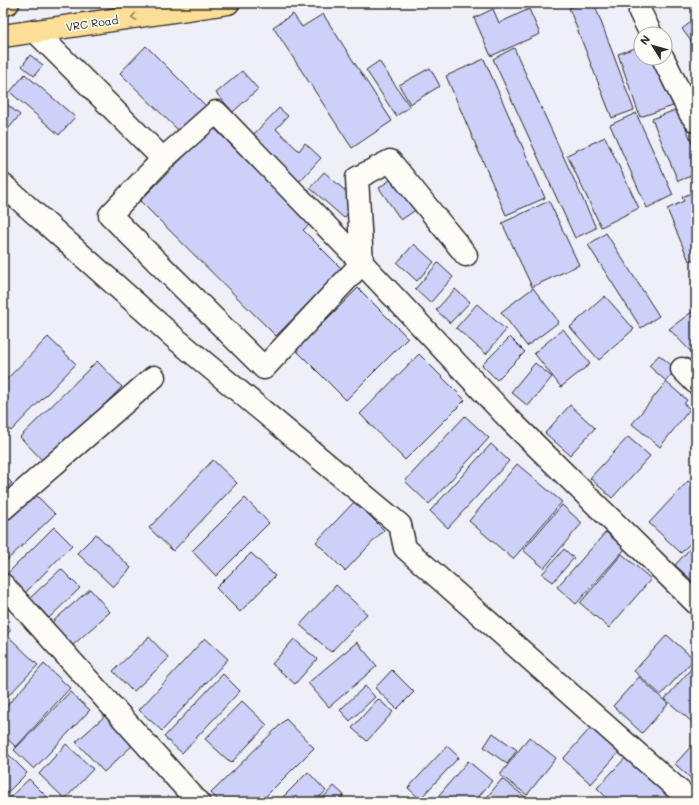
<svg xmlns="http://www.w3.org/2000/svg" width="699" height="805" font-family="Mali,sans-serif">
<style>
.building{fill:#cdd0f8;stroke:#2b2b2b}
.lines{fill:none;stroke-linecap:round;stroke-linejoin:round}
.minor-casing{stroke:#2b2b2b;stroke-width:25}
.major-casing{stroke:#2b2b2b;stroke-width:25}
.minor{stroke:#fdfcf7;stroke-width:22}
.major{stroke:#fdde96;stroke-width:22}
.oneway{stroke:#948460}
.labels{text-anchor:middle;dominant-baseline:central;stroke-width:3;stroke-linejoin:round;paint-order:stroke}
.street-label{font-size:11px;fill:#2b2b2b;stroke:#fdfcf7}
</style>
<rect width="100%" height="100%" fill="#efeff7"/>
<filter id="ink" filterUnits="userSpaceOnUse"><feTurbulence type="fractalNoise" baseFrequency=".025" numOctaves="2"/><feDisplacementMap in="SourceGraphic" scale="8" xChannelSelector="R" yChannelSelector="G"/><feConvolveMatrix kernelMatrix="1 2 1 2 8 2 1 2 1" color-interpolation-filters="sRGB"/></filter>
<g filter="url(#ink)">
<path class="building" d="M 584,3 L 594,3 L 634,110 L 612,118 L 569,8 Z
M 493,9 L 499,23 L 529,9 L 540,34 L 491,56 L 474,18 Z
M 293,14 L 302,27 L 323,14 L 392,121 L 352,148 L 273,27 Z
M 696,18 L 696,48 L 682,29 Z
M 146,46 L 206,106 L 180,132 L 120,73 Z
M 641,46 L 641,58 L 656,58 L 673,106 L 640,117 L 618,54 Z
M 514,48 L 596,228 L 575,238 L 493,59 Z
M 30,55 L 43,65 L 34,76 L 22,66 Z
M 484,59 L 545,198 L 506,215 L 446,76 Z
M 379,61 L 410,107 L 396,116 L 366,70 Z
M 430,68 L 440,86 L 410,104 L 399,85 Z
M 242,71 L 258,89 L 233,112 L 216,93 Z
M 25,74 L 75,117 L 59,135 L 10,92 Z
M 696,90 L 696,106 L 688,96 Z
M 3,101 L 20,115 L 3,135 Z
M 279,108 L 288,116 L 276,129 L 299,151 L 305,143 L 321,158 L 299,182 L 251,137 Z
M 678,109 L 696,152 L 696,174 L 678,181 L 652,119 Z
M 636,113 L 673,195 L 647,208 L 610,125 Z
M 213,127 L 310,224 L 303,230 L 342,269 L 276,336 L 140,201 Z
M 605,137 L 639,208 L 601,227 L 567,155 Z
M 324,172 L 358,202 L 344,218 L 310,188 Z
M 394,177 L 417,209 L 401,220 L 379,188 Z
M 696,191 L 696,258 L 689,261 L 667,209 L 684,201 L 682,197 Z
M 549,201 L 579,265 L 532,287 L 502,223 Z
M 606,233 L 659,316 L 641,328 L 588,245 Z
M 414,244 L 434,262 L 417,281 L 397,263 Z
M 438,263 L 453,277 L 430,303 L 415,289 Z
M 358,288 L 408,338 L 346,400 L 296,350 Z
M 533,288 L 559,322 L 527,346 L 501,312 Z
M 455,289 L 470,302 L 450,323 L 436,310 Z
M 605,296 L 634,329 L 599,360 L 570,327 Z
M 477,304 L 506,330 L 486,354 L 456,328 Z
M 693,311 L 696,314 L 696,357 L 669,329 Z
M 563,329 L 590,364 L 561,387 L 534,353 Z
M 48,337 L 76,364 L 11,431 L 3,424 L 3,383 Z
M 510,337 L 525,352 L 497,380 L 482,365 Z
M 419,354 L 465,400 L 405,460 L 360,414 Z
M 659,355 L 676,369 L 666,381 L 649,366 Z
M 97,361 L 122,387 L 45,463 L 20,437 Z
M 535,363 L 552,377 L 528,406 L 511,392 Z
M 666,382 L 687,400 L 684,404 L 690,409 L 660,447 L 632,424 Z
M 570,405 L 595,428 L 570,455 L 545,433 Z
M 465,416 L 489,438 L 429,504 L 405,481 Z
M 628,437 L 650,456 L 612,498 L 590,478 Z
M 491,444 L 509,461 L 448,528 L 430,511 Z
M 213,460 L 237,483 L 173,551 L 149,528 Z
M 517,464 L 562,502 L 513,559 L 469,521 Z
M 3,474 L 12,483 L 3,491 Z
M 688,481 L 696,488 L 696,537 L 681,553 L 649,523 Z
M 32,491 L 55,514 L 3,564 L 3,519 Z
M 245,498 L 269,523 L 216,576 L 192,551 Z
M 355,501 L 384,530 L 345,571 L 316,542 Z
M 562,505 L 582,523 L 544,568 L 523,550 Z
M 54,527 L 72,545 L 24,594 L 5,576 Z
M 606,532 L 625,549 L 576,604 L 557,587 Z
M 96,534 L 131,568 L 113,587 L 77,553 Z
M 696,542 L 696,584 L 675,565 Z
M 564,549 L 574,558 L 553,582 L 542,574 Z
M 251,553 L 275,576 L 240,612 L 216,588 Z
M 622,554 L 651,579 L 609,628 L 580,603 Z
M 61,569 L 80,588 L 49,618 L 30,598 Z
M 336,585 L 367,614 L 331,652 L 300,625 Z
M 90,589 L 110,612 L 72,646 L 51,623 Z
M 3,621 L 11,630 L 3,638 Z
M 667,635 L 694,659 L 661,695 L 634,671 Z
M 9,637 L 38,665 L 3,701 L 3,643 Z
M 149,637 L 169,658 L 133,692 L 113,671 Z
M 205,638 L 228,659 L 162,731 L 139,710 Z
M 294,639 L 317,659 L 295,684 L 272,664 Z
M 357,642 L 377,666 L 329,707 L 308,683 Z
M 696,663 L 696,716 L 692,722 L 665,699 Z
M 44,664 L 70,688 L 16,747 L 3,735 L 3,710 Z
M 392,670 L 414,692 L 397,709 L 375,688 Z
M 223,674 L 240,691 L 182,753 L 164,737 Z
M 639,677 L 668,704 L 642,733 L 613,706 Z
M 365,686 L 375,697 L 350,721 L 340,710 Z
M 70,692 L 90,710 L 34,769 L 14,750 Z
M 378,699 L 393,712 L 367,741 L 352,728 Z
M 242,701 L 267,725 L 231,763 L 205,739 Z
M 107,714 L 135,743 L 104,772 L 76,742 Z
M 286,719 L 314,748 L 260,802 L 220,802 L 211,793 Z
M 593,725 L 621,750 L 591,784 L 563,759 Z
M 493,733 L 517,750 L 507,764 L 484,747 Z
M 529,737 L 556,758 L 527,795 L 500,775 Z
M 696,741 L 696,783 L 675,764 Z
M 66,744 L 93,769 L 65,799 L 39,774 Z
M 447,746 L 459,757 L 420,799 L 408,788 Z
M 4,750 L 27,773 L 3,797 L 3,751 Z
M 630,753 L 682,802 L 611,802 L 597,788 Z
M 468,761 L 492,781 L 474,802 L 433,802 Z
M 308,772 L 326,791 L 314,802 L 278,802 Z
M 29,779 L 52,802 L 5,802 Z
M 502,779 L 529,800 L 527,802 L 483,802 Z
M 334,786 L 344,795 L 338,802 L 319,802 Z"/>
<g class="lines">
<g class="minor-casing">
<path id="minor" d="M 640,12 L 651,34
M 35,31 L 163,159 L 110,215 L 264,368 L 362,263 L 509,419 L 696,603
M 663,58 L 690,113 L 696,121
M 163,159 L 216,112 L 362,263
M 3,185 L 176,339 L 400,525 L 405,548 L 692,802
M 362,263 L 357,178 L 390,161 L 466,255
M 682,369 L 696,383
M 3,509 L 154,377
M 3,585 L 198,802"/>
</g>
<g class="major-casing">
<path id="major" d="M 3,4 L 8,3
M 3,36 L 228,3"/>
</g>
<use href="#minor" class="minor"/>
<use href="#major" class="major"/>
</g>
<defs><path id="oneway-chevron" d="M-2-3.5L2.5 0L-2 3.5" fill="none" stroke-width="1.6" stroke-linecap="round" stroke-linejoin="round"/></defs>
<use class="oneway" href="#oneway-chevron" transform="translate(134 17) rotate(172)"/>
</g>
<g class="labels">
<g class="street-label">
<text transform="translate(92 23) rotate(-8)">VRC Road</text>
</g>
</g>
<rect width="699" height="805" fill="none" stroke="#fdfcf7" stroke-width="16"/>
<rect x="8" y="8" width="683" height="789" fill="none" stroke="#2b2b2b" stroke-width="1.5" filter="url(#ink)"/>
<g transform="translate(653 46) rotate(307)"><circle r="19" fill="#fdfcf7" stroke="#a9a8a5"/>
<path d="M0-3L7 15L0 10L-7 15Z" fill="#2b2b2b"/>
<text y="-6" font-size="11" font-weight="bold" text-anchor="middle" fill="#2b2b2b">N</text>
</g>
</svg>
